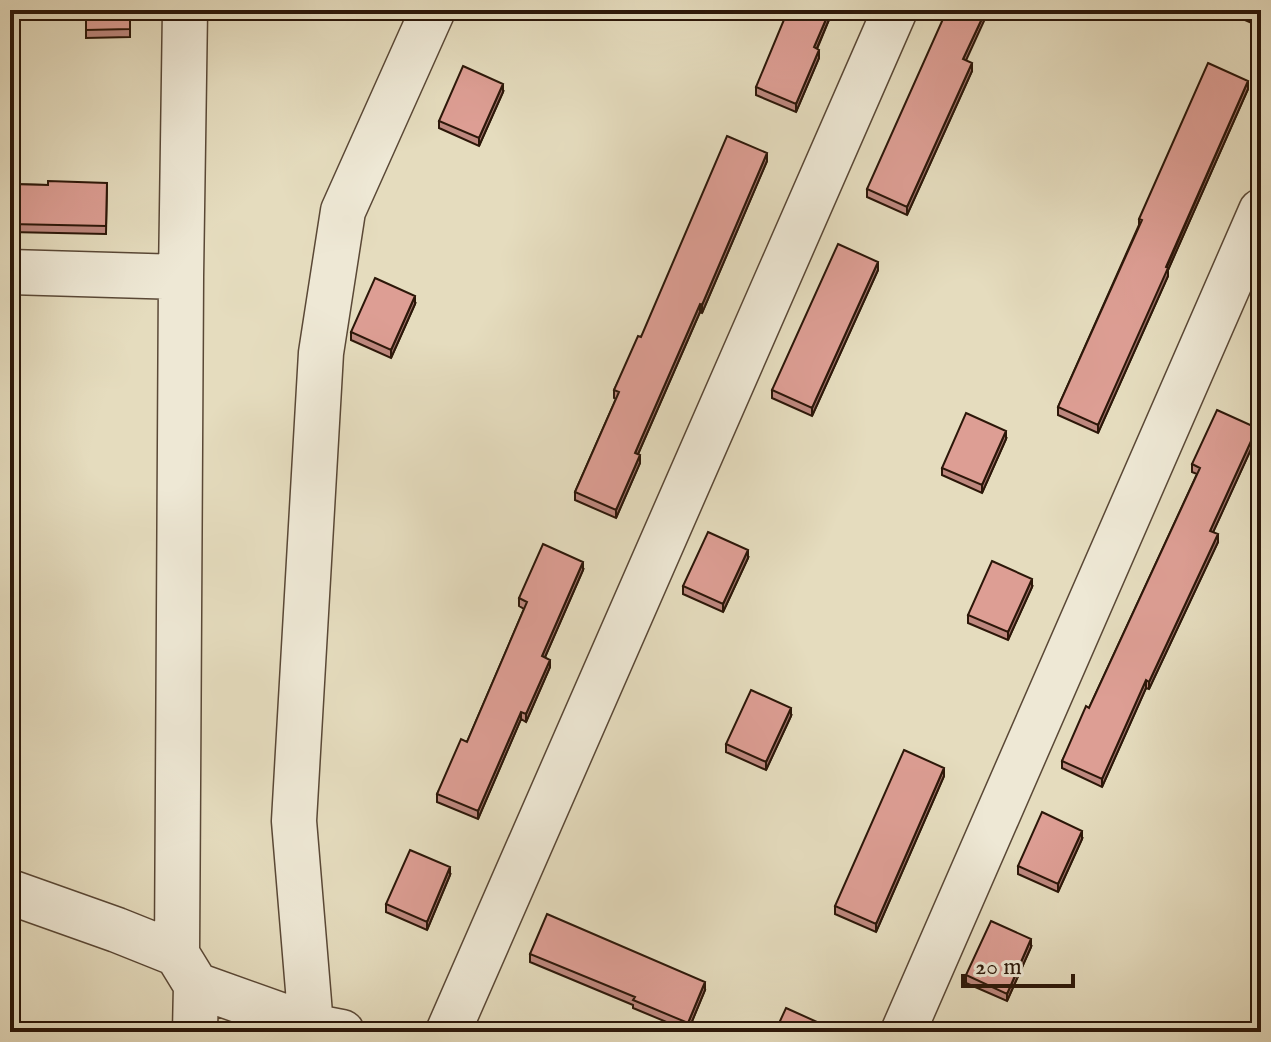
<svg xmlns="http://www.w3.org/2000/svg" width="1271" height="1042" font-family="'IM FELL English',serif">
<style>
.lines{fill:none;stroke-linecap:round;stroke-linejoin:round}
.minor-casing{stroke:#5a4836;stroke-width:47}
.minor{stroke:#eee8d5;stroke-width:44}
.wall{fill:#be887f;stroke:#2c1709;stroke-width:2}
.shaded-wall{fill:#9b6f68;stroke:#2c1709;stroke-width:2}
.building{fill:#dd9e94;stroke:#2c1709;stroke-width:2}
</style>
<rect width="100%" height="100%" fill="#e5dcbe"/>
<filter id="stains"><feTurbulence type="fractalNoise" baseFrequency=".0025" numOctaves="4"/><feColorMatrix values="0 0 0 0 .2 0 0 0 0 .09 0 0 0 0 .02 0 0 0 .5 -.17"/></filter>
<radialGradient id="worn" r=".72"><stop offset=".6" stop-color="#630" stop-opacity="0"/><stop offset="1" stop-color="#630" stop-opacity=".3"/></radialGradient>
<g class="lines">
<g class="minor-casing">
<path id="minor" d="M 10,272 L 181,277
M 10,892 L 117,930 L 177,954 L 196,985 L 195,1032
M 177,954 L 181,277 L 185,10
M 196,985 L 311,1026 L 342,1032
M 311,1026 L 294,821 L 321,353 L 343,211 L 433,10
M 448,1032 L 895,10
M 903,1032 L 1261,211"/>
</g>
<use href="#minor" class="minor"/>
</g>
<path class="wall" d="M 86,10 L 130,10 L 130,37 L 86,38 Z
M 833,10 L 817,49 L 819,58 L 796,112 L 756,95 L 756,87 Z
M 1231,10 L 1261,10 L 1261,27 L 1231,14 Z
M 966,60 L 972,71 L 907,215 L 867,197 L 867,189 Z
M 1248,89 L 1168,270 L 1168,276 L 1098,433 L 1058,415 L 1058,407 L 1139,225 L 1139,219 Z
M 503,92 L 479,146 L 439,128 L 439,121 Z
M 767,161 L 702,313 L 700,312 L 638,454 L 640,463 L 616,518 L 575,500 L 575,492 L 616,399 L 614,398 L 614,390 L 641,337 Z
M 107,183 L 106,234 L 10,232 L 10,184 L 48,185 Z
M 878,270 L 812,416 L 772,398 L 772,390 Z
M 415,304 L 391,358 L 351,340 L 351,332 Z
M 1257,436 L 1213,532 L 1218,542 L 1149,689 L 1146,688 L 1102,787 L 1062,768 L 1062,761 L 1089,708 L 1197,474 L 1192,472 L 1192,464 Z
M 1006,439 L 982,493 L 942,475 L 942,468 Z
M 748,558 L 723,612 L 683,594 L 683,586 Z
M 583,570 L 545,657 L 550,667 L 526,722 L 521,719 L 478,819 L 437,802 L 437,794 L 467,742 L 524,609 L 519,606 L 519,598 Z
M 1032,587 L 1008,640 L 968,623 L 968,615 Z
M 791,716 L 766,770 L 726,752 L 726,744 Z
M 944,776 L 876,932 L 835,914 L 835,906 Z
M 1082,839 L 1058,892 L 1018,874 L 1018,866 Z
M 450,875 L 427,930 L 386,912 L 386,904 Z
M 1031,947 L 1007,1001 L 966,983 L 966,975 Z
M 530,954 L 705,990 L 688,1031 L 633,1008 L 633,1005 L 530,962 Z"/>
<path class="shaded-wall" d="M 830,10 L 833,10 L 814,55 L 814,47 Z
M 986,10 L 989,10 L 963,67 L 963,59 Z
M 819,50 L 819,58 L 796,112 L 796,104 Z
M 972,63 L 972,71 L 907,215 L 907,207 Z
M 1248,81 L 1248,89 L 1168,270 L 1168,276 L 1098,433 L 1098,425 Z
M 503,84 L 503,92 L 479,146 L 479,138 Z
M 767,153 L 767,161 L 702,313 L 702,305 Z
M 878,262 L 878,270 L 812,416 L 812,408 Z
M 415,296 L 415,304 L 391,358 L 391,350 Z
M 700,304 L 700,312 L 635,461 L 635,453 Z
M 1257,428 L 1257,436 L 1210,539 L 1210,531 Z
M 1006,431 L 1006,439 L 982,493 L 982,485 Z
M 640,455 L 640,463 L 616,518 L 616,510 Z
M 1218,534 L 1218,542 L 1149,689 L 1149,682 Z
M 748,550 L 748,558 L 723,612 L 723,604 Z
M 583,562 L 583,570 L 542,664 L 542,656 Z
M 1032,579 L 1032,587 L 1008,640 L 1008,632 Z
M 550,660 L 550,667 L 526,722 L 526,714 Z
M 1146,680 L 1146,688 L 1102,787 L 1102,779 Z
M 791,708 L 791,716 L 766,770 L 766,762 Z
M 521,712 L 521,719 L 478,819 L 478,811 Z
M 944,768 L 944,776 L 876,932 L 876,924 Z
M 1082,831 L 1082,839 L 1058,892 L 1058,884 Z
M 450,867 L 450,875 L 427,930 L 427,922 Z
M 1031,939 L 1031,947 L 1007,1001 L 1007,994 Z
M 705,982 L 705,990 L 688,1031 L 688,1023 Z"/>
<path class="building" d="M 86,10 L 130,10 L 130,29 L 86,30 Z
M 788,10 L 830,10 L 814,47 L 819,50 L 796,104 L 756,87 Z
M 947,10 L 986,10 L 963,59 L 972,63 L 907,207 L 867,189 Z
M 1240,10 L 1261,10 L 1261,20 Z
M 1208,63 L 1248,81 L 1166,267 L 1168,268 L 1098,425 L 1058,407 L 1142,220 L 1139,219 Z
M 463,66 L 503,84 L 479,138 L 439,121 Z
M 727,136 L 767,153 L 702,305 L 700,304 L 635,453 L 640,455 L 616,510 L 575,492 L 619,392 L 614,390 L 638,336 L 641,337 Z
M 48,181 L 107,183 L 106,226 L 10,224 L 10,184 L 48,185 Z
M 838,244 L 878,262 L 812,408 L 772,390 Z
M 375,278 L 415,296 L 391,350 L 351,332 Z
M 1217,410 L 1257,428 L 1210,531 L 1218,534 L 1149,682 L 1146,680 L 1102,779 L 1062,761 L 1086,706 L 1089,708 L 1200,468 L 1192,464 Z
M 966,413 L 1006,431 L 982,485 L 942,468 Z
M 708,532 L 748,550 L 723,604 L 683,586 Z
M 543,544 L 583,562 L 542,656 L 550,660 L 526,714 L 521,712 L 478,811 L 437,794 L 461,739 L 467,742 L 527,602 L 519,598 Z
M 992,561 L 1032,579 L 1008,632 L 968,615 Z
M 751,690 L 791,708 L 766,762 L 726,744 Z
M 904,750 L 944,768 L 876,924 L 835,906 Z
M 1042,812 L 1082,831 L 1058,884 L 1018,866 Z
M 410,850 L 450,867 L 427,922 L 386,904 Z
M 547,914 L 705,982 L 688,1023 L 633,1000 L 635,997 L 530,954 Z
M 991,921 L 1031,939 L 1007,994 L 966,975 Z
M 786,1008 L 826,1026 L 823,1032 L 775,1032 Z"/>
<rect width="1271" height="1042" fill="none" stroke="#e5dcbe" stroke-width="40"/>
<rect x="12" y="12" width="1247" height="1018" fill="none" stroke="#2c1709" stroke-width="4"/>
<rect x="20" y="20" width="1231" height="1002" fill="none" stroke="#2c1709" stroke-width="2"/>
<path d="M963 974v12h110v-12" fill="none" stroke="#2c1709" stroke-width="4"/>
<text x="975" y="974" font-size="24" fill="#2c1709" stroke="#eee8d5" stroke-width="6" paint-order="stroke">20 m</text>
<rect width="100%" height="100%" filter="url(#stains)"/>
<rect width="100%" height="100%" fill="url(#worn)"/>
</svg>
